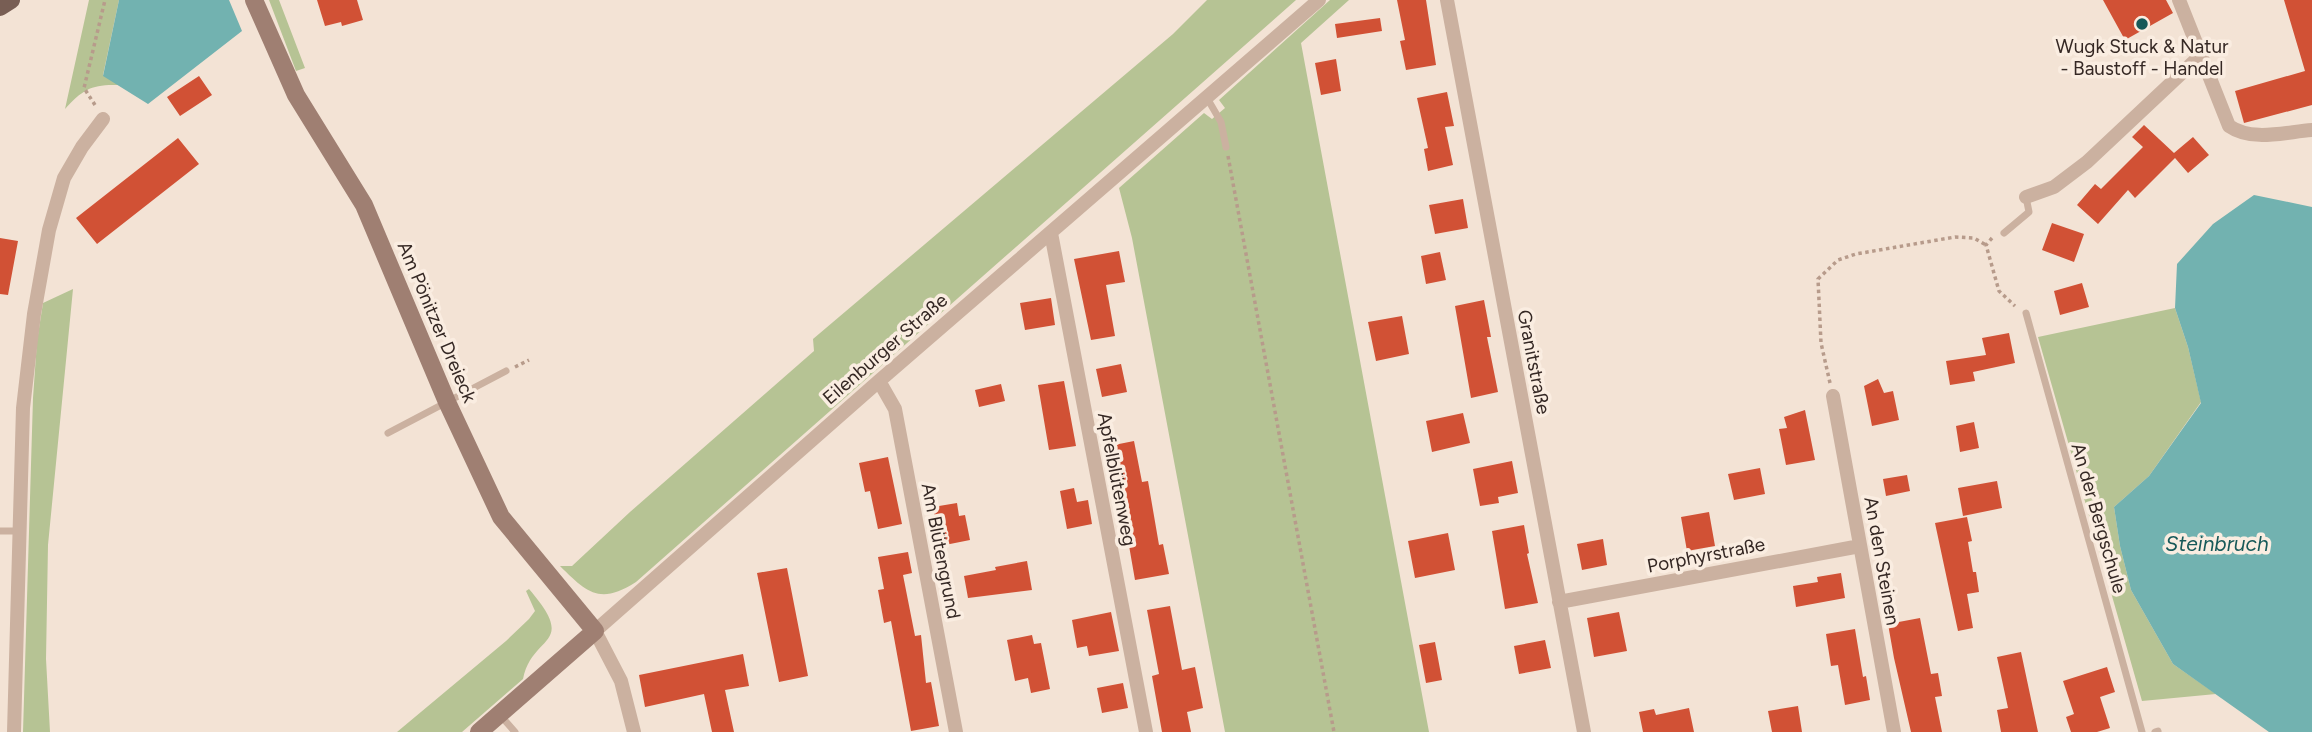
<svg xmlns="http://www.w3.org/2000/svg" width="2312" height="732" font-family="Figtree,sans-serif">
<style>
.green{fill:#b6c394}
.water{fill:#72b2b0}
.building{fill:#d15135}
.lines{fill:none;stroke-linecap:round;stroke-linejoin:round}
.path{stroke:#b79b8b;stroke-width:3.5;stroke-dasharray:3.5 3.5;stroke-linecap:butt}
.lane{stroke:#cbb1a0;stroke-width:7}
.street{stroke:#cbb1a0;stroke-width:14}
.secondary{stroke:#9f7f72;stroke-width:18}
.primary{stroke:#785e54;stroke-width:18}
.poi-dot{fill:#175959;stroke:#faede1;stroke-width:2.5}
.labels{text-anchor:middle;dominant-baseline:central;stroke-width:7;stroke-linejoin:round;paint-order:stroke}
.poi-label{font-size:19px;fill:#352824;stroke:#faede1}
.street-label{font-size:19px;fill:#352824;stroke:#faede1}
.water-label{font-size:21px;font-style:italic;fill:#175959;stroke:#faede1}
</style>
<rect width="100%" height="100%" fill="#f3e3d5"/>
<path class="green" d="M 89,0 L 119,0 L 103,75 L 119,85 C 92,84 83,89 65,109 Z
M 269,0 L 279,0 L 305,68 L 296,71 Z
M 1207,0 L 1296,0 L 636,582 C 600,605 587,593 560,566 L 572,566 L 630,512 L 814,351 L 813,339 L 1173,34 Z
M 1330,0 L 1349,0 L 1301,43 L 1429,732 L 1225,732 L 1132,238 L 1119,188 L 1204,113 L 1212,119 L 1225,108 L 1219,100 Z
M 73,289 L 48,545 L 46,659 L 50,732 L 23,732 L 33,398 L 37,341 L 43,303 Z
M 2175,308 L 2188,347 L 2201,402 L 2149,476 L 2114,507 L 2120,546 L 2131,590 L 2173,664 L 2216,694 L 2142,701 L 2038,337 Z
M 529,589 C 579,647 532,633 523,679 L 462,732 L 397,732 L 506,641 L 529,619 L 535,611 L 526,591 Z"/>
<path class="water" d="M 119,0 L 229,0 L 242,31 L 148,104 L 103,76 Z
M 2254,195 L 2312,207 L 2312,732 L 2269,732 L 2173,664 L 2131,590 L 2120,546 L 2114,507 L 2149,476 L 2201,403 L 2188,347 L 2175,308 L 2177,264 L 2213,224 Z"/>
<path class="building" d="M 317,0 L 357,0 L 363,20 L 342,26 L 341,22 L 325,26 Z
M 1397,0 L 1426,0 L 1436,65 L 1406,70 L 1400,41 L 1405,40 Z
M 2103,0 L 2166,0 L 2173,13 L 2125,40 Z
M 2284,0 L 2312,0 L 2312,105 L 2244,123 L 2235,91 L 2305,71 Z
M 1380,18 L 1382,31 L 1337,38 L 1335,24 Z
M 1336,59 L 1341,91 L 1321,95 L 1315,63 Z
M 199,76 L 212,95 L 180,116 L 167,97 Z
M 1447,92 L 1454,126 L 1445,127 L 1453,165 L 1428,171 L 1424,149 L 1428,148 L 1417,98 Z
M 2144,125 L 2174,153 L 2193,137 L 2209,155 L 2188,173 L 2175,158 L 2135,198 L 2128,190 L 2098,224 L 2077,205 L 2095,184 L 2101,189 L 2143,147 L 2132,137 Z
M 178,138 L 199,164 L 97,244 L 76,218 Z
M 1463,199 L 1468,228 L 1435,234 L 1429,205 Z
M 2052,223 L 2084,234 L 2074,262 L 2042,250 Z
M 0,238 L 18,241 L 8,295 L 0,294 Z
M 1119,251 L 1125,282 L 1106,285 L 1115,336 L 1091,340 L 1074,259 Z
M 1440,252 L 1446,280 L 1426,284 L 1421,256 Z
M 2082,283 L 2089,307 L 2060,315 L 2054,291 Z
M 1051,298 L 1055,325 L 1025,330 L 1020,303 Z
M 1484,300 L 1491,337 L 1487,337 L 1498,392 L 1471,398 L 1455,306 Z
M 1402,316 L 1409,354 L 1376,361 L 1368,322 Z
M 2009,333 L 2015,363 L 1973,372 L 1975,381 L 1950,385 L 1946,361 L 1986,355 L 1982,338 Z
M 1121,364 L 1127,392 L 1102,397 L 1096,369 Z
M 1878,379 L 1884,393 L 1893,391 L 1899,420 L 1872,426 L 1864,386 Z
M 1064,381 L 1076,446 L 1049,450 L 1038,385 Z
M 1001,384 L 1005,401 L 979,407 L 975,390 Z
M 1805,410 L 1815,460 L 1786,465 L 1779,429 L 1787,428 L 1784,417 Z
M 1463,413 L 1470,443 L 1432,452 L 1426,421 Z
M 1974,422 L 1979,448 L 1960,452 L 1956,426 Z
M 1134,441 L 1142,482 L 1148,481 L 1159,545 L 1163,544 L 1169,574 L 1135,580 L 1116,471 L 1114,472 L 1109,446 Z
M 888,457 L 902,524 L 878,529 L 870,491 L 865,492 L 859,463 Z
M 1512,461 L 1518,493 L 1498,497 L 1499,503 L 1480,506 L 1473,469 Z
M 1760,468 L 1765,494 L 1734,500 L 1728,474 Z
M 1907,475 L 1910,491 L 1886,496 L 1883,479 Z
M 1997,481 L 2002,508 L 1963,516 L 1958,488 Z
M 1074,488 L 1077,502 L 1088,500 L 1092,524 L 1067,529 L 1060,491 Z
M 957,503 L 959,516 L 965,515 L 970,540 L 940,546 L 933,507 Z
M 1709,512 L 1715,546 L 1687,551 L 1681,517 Z
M 1967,517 L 1972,541 L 1968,542 L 1973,572 L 1976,572 L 1979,592 L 1967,594 L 1973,628 L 1958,631 L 1935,523 Z
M 1524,525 L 1529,553 L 1527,554 L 1538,603 L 1505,609 L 1492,531 Z
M 1448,533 L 1455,570 L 1415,578 L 1408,541 Z
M 1603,539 L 1607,565 L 1582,570 L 1577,544 Z
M 908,552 L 912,573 L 903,575 L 915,636 L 921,635 L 926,683 L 931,682 L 939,726 L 911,731 L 891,621 L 884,623 L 878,590 L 884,589 L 878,557 Z
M 1027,561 L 1032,590 L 968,598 L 964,576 L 996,570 L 995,567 Z
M 787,568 L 808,676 L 779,682 L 757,573 Z
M 1841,573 L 1845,598 L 1796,607 L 1793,586 L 1818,582 L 1817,577 Z
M 1170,606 L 1182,670 L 1195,667 L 1203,708 L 1187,712 L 1191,732 L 1162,732 L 1152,676 L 1159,674 L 1147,610 Z
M 1111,612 L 1119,651 L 1089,656 L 1087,646 L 1077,648 L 1072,620 Z
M 1619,612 L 1627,651 L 1594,657 L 1587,618 Z
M 1920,618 L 1931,674 L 1938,673 L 1942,696 L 1935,697 L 1942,732 L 1911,732 L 1894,658 L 1888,624 Z
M 1855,629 L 1863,677 L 1866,676 L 1870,700 L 1845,705 L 1838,665 L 1831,666 L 1826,634 Z
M 1032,635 L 1034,644 L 1041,643 L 1050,689 L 1031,693 L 1028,678 L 1015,681 L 1007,640 Z
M 1545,640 L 1551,668 L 1519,674 L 1514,646 Z
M 1435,642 L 1442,680 L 1426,683 L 1419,645 Z
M 2021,652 L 2038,732 L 2001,732 L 1997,710 L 2008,708 L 1997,657 Z
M 743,654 L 749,686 L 725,690 L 734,732 L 712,732 L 704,694 L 645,707 L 639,675 Z
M 2107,667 L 2115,692 L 2100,697 L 2110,728 L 2097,732 L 2071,732 L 2066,717 L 2074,714 L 2063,681 Z
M 1123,683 L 1128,708 L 1102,713 L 1097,688 Z
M 1798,706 L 1802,732 L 1772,732 L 1768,711 Z
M 1689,708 L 1694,732 L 1643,732 L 1639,712 L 1654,709 L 1656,715 Z"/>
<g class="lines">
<path class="path" d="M 95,105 L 84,88 L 105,0
M 1228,156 L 1334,732
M 1992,238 L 1986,245 L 1999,291 L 2015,306
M 515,367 L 529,360
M 1830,383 L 1821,343 L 1818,279 L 1838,260 L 1856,254 L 1955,237 L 1974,238 L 1986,245"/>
<path class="lane" d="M 1207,98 L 1221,122 L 1226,147
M 2004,233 L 2029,212 L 2026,197
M 2026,313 L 2142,732
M 388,433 L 506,371
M 0,531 L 19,531
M 500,715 L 515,732
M 2155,732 L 2158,731"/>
<path class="street" d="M 1447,0 L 1584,732
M 2179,0 L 2229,126 C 2252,142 2285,132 2312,130
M 2026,197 L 2054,187 L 2087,162 L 2201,55
M 1051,233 L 1146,732
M 879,381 L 895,409 L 956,732
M 1833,396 L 1894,732
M 1559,602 L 1860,546
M 14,732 L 23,408 L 34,314 L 49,230 L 64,178 L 82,147 L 103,119
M 634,732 L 621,681 L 595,631 L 879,381 L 1319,0"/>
<path class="secondary" d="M 254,0 L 296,95 L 364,205 L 447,402 L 501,517 L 595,631 L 479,732"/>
<path class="primary" d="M 0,7 L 11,0"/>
</g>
<circle class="poi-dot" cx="2142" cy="24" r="7"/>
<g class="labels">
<g class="poi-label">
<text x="2142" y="46">Wugk Stuck &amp; Natur<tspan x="2142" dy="22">- Baustoff - Handel</tspan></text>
</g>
<g class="street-label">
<text transform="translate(437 322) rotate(67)">Am Pönitzer Dreieck</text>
<text transform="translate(885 349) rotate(-41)">Eilenburger Straße</text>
<text transform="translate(1534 362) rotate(79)">Granitstraße</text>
<text transform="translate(1117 479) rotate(79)">Apfelblütenweg</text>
<text transform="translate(2099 518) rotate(74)">An der Bergschule</text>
<text transform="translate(941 551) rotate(79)">Am Blütengrund</text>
<text transform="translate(1706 555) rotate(-11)">Porphyrstraße</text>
<text transform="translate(1882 561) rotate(80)">An den Steinen</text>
</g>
<g class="water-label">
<text x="2217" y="543">Steinbruch</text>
</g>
</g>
</svg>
